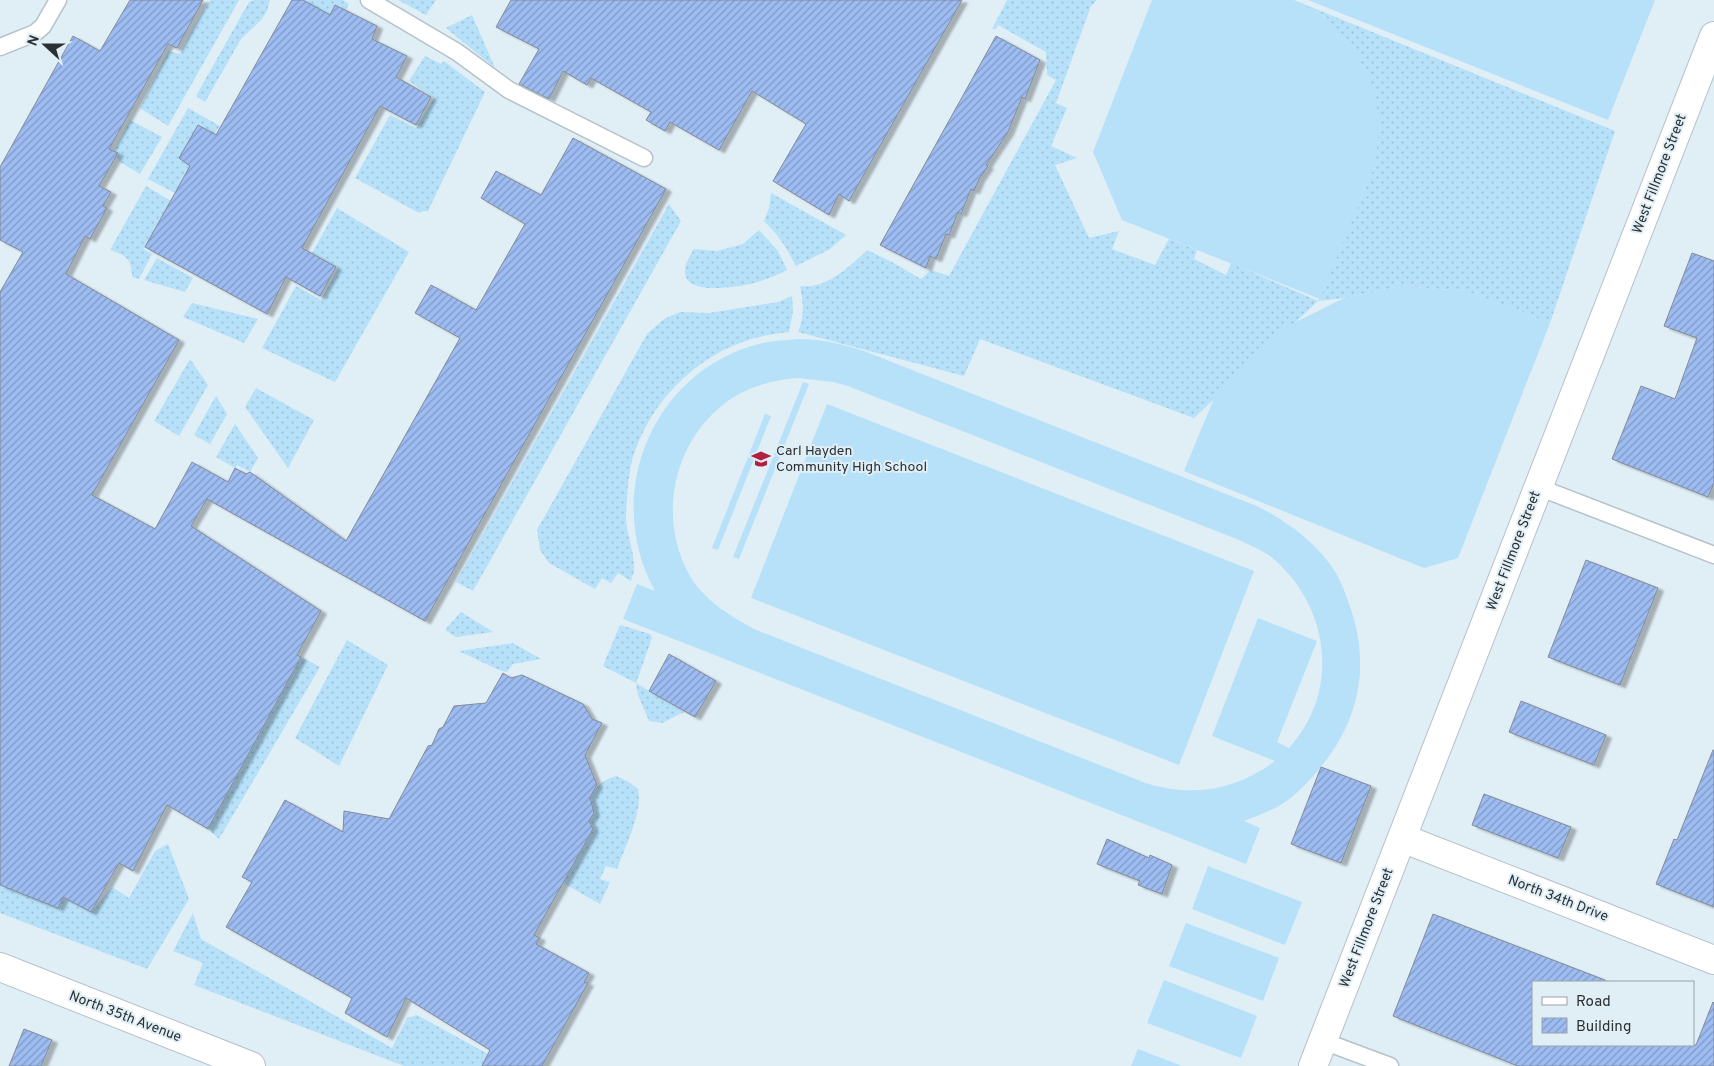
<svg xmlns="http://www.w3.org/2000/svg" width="1714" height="1066" font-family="Overpass,sans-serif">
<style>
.grass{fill:url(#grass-dots)}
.garden{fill:#b6e1f9;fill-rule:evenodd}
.building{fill:url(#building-hatch);stroke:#838a95;filter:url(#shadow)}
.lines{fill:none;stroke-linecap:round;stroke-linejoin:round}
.lane-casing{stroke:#b4c2ca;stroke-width:19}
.street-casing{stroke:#b4c2ca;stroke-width:30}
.secondary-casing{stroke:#b4c2ca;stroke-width:30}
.lane{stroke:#fff;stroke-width:16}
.street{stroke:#fff;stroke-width:28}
.secondary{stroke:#fff;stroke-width:28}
.labels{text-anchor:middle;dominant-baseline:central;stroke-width:4;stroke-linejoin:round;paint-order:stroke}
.street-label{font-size:14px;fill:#2b3033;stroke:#e0eef6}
.poi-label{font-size:14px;fill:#2b3033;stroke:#e0eef6;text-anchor:start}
</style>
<defs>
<pattern id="grass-dots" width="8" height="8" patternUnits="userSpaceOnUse" patternTransform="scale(1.25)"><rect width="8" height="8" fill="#b6e1f9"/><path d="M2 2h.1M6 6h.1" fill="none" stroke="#9dc1d6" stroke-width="1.8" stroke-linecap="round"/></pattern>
<pattern id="building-hatch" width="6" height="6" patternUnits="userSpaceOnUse" patternTransform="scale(1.25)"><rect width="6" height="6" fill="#9dbcf2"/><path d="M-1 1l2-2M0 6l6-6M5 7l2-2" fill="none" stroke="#8099c5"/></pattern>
<filter id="shadow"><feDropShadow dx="5.5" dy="3" stdDeviation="1" flood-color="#0004"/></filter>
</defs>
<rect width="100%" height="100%" fill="#e0eef6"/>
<path class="grass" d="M 210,0 L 239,0 L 168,126 L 140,108 L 168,51 L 180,54 L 194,26 Z
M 254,0 L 270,0 L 267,11 L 261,20 L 241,39 L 205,102 L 196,96 L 249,2 Z
M 301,0 L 343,0 L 349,4 L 346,10 L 335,6 L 330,15 Z
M 398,0 L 436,0 L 426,15 Z
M 1007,0 L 1097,0 L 1091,6 L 1056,103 L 1067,108 L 1051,146 L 1077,158 L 1055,165 L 1089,238 L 1119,231 L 1112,249 L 1155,265 L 1169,239 L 1197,250 L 1194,259 L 1226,275 L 1231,263 L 1318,301 L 1375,165 L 1327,18 L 1294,0 L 1615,131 L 1550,323 L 1466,291 L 1401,286 L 1344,298 L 1318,301 L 1194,418 L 980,339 L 964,376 L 798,332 C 805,317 803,301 800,286 C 804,286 809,287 812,286 C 832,283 853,264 867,250 L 892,262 L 921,279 L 931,270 L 949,276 L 1056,80 L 1047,75 L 1046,52 L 998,25 L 996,29 L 992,29 Z
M 472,15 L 495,68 L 446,28 Z
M 425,56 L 441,64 L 444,61 L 485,92 L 428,211 L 423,211 L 419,213 L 355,178 L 390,115 L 416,128 L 434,98 L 409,81 Z
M 188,108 L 220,126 L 190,166 L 175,193 L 148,179 Z
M 130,120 L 162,137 L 140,174 L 120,162 L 114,151 Z
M 146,186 L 171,201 L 144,249 L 152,254 L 139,279 L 132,277 C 132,259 126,255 110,250 Z
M 771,193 L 846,235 L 830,249 L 796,266 C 787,249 779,235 764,221 L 769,208 Z
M 669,204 L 681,221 L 473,591 L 456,582 Z
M 337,208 L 409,252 L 335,382 L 262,348 L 296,286 L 321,300 L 338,268 L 312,253 Z
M 759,230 L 778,251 L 787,270 C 775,276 763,281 750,284 C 735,287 684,296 685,271 C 685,263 690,256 694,249 L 717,251 L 743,244 Z
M 157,258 L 193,278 L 185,292 L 144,280 Z
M 792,296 L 793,311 L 789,332 C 781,333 771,334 763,336 C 700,350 647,402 631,465 C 628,480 627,498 626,514 C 625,532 634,549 634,566 C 635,571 632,576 631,581 L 618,573 L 611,583 L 602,578 L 595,589 L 549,563 L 540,550 L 537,530 L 647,334 L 664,319 L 680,312 L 709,313 L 778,302 Z
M 192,303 L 258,319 L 244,343 L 183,317 Z
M 190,359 L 208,385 L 179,436 L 154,421 Z
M 256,388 L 314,420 L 288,468 L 245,407 Z
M 216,396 L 227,414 L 210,444 L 194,435 Z
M 235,424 L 258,458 L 250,472 L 237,465 L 235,468 L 216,457 Z
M 461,612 L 493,632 L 456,637 L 445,630 Z
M 620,625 L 650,634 L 652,638 L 636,683 L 684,712 L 662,723 L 649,721 L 638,695 L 636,683 L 603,666 Z
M 347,640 L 388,665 L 339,766 L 295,738 Z
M 513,643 L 541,659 L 513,664 L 507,672 L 499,670 L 459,651 Z
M 301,657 L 320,667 L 219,839 L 208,829 Z
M 616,776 L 629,782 L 638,789 C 643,812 625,847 617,869 L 606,866 L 600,879 L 610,882 L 600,904 L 563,883 L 593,829 L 589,821 L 594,813 L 590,797 C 597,785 603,780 616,776 Z
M 168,844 L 189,899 L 147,969 L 0,913 L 0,885 L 58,908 L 63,897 L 91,912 L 112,887 L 129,898 L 155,851 Z
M 193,913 L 201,939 L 392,1048 L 407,1018 L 417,1015 L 488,1054 L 483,1066 L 404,1066 L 194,985 L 203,963 L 173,951 Z"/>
<path class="garden" d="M 1152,0 L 1294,0 L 1327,18 L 1351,43 L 1371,81 L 1380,122 L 1375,165 L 1320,299 L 1122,220 L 1093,152 Z
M 1308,0 L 1655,0 L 1608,120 Z
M 1401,286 L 1467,291 L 1550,323 L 1458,558 L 1424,568 L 1184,471 L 1215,396 L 1284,328 L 1344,298 Z
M 800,339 C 822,339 842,344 864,351 L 1259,507 C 1289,523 1317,543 1336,573 C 1341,582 1346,594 1349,604 C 1371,663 1360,720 1320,768 C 1311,779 1300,791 1288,800 C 1275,810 1259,815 1244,821 L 1260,828 L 1246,864 L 623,619 L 637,584 L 655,591 C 603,497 650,375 755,345 C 769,341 784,340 800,339 ZM 798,378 L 833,382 L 848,386 L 1239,540 C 1252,546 1266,552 1276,561 C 1330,610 1340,692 1289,748 L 1277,742 L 1317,641 L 1258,618 L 1212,736 L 1275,761 C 1236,791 1190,798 1143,782 L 754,629 C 730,616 704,600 690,576 C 659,522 671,450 718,409 C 739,389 770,380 798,378 Z
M 803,382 L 809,384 L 739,559 L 733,557 Z
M 827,404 L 1254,571 L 1179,765 L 751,598 Z
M 765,414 L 771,416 L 718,550 L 712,548 Z
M 1208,866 L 1302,902 L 1285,945 L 1192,909 Z
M 1186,923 L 1279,958 L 1263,1001 L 1169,966 Z
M 1164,980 L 1257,1016 L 1241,1058 L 1147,1023 Z
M 1138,1049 L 1182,1066 L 1131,1066 Z"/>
<path class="building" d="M 130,0 L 203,0 L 177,48 L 168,44 L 109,149 L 118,153 L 99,186 L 111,192 L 103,206 L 107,208 L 90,239 L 85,236 L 66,274 L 179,340 L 92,495 L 155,529 L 192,462 L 228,482 L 235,468 L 246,474 L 250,472 L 346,541 L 460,338 L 415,313 L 431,285 L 476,310 L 525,224 L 481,198 L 496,171 L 541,195 L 573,138 L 666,189 L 425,621 L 207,499 L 191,526 L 321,611 L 297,655 L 301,657 L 208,829 L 167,805 L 133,871 L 119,863 L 91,912 L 63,897 L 58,908 L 0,885 L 0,292 L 23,252 L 0,240 L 0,167 L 73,36 L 100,51 Z
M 292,0 L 303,0 L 330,15 L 335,5 L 377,26 L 372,39 L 407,56 L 396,77 L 431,97 L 416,125 L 380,106 L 302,248 L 336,267 L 320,296 L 286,277 L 267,314 L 145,247 L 190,166 L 179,158 L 198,125 L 216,135 Z
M 511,0 L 962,0 L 849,201 L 839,194 L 829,215 L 773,181 L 806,124 L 752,91 L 719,150 L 670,122 L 665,131 L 646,120 L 651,112 L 591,78 L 587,85 L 563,71 L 549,99 L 519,84 L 539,49 L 496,27 Z
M 996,36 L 1040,60 L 1025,99 L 1022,97 L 1008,132 L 986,165 L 988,166 L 979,179 L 974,191 L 971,189 L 961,214 L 958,212 L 949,235 L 946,234 L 936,259 L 930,256 L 926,268 L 880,245 Z
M 1692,253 L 1714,261 L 1714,483 L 1708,497 L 1612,459 L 1641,386 L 1675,399 L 1697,338 L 1664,326 Z
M 1586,560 L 1658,588 L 1620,685 L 1548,657 Z
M 669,654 L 716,681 L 695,717 L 649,691 Z
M 503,673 L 511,678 L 522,675 L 583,704 L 592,719 L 602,723 L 585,755 L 597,785 L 590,797 L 594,813 L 589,821 L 593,829 L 534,935 L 540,938 L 536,944 L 589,973 L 584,982 L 588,983 L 542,1066 L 482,1066 L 490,1050 L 406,998 L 387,1037 L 345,1013 L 352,998 L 226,927 L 252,882 L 242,877 L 285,800 L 343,832 L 344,811 L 389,819 L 428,746 L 432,745 L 439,729 L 443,727 L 454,706 L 486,703 Z
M 1521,701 L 1606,735 L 1594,765 L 1509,732 Z
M 1713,750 L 1714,750 L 1714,907 L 1656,884 L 1674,839 L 1677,840 Z
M 1321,767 L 1371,786 L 1341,863 L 1291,844 Z
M 1484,794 L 1571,827 L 1558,858 L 1472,825 Z
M 1107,839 L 1149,858 L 1150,855 L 1172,865 L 1162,894 L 1138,885 L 1140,881 L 1097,864 Z
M 1433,914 L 1605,980 L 1604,982 L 1533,982 L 1533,1045 L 1696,1045 L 1713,1002 L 1714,1003 L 1714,1066 L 1518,1066 L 1393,1016 Z
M 24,1029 L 52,1040 L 41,1066 L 9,1066 Z"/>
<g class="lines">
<g class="lane-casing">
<path id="lane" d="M 369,0 L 457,52 L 509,90 L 644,158
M 0,47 L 35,33 L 43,26 L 58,0
M 1538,487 L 1714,555
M 1323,1041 L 1390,1066"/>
</g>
<g class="street-casing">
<path id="street" d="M 1402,838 L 1714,960
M 1313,1066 L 1714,36"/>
</g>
<g class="secondary-casing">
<path id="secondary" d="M 0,967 L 251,1066"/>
</g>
<use href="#lane" class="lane"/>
<use href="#street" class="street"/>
<use href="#secondary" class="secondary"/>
</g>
<defs>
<g id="school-bare" transform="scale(1.5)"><path d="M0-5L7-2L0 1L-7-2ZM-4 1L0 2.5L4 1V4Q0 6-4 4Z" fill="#b2203f" stroke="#e0eef6" stroke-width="2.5" paint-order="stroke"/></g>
</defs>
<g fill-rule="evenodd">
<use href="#school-bare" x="761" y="459"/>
</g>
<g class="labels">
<g class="street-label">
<text transform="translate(1660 174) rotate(-69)">West Fillmore Street</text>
<text transform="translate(1514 551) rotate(-69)">West Fillmore Street</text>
<text transform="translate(1558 899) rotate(21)">North 34th Drive</text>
<text transform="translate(1367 928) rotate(-69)">West Fillmore Street</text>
<text transform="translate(125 1017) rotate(21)">North 35th Avenue</text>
</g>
<g class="poi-label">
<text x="776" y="451">Carl Hayden<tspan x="776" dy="16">Community High School</tspan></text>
</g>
</g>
<rect x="1532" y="981" width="162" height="65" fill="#e0eef6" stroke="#98a2a8"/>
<rect x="1542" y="997" width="25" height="8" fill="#ffffff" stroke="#98a2a8"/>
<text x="1576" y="1006" font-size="15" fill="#2b3033">Road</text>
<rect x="1542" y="1018" width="25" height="15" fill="url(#building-hatch)" stroke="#98a2a8"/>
<text x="1576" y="1031" font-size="15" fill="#2b3033">Building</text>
<g transform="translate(45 45) rotate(291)" stroke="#e0eef6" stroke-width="4" paint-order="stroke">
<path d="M0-4L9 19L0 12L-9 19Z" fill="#2b3033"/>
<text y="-8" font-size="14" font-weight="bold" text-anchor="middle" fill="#2b3033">N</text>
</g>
</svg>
